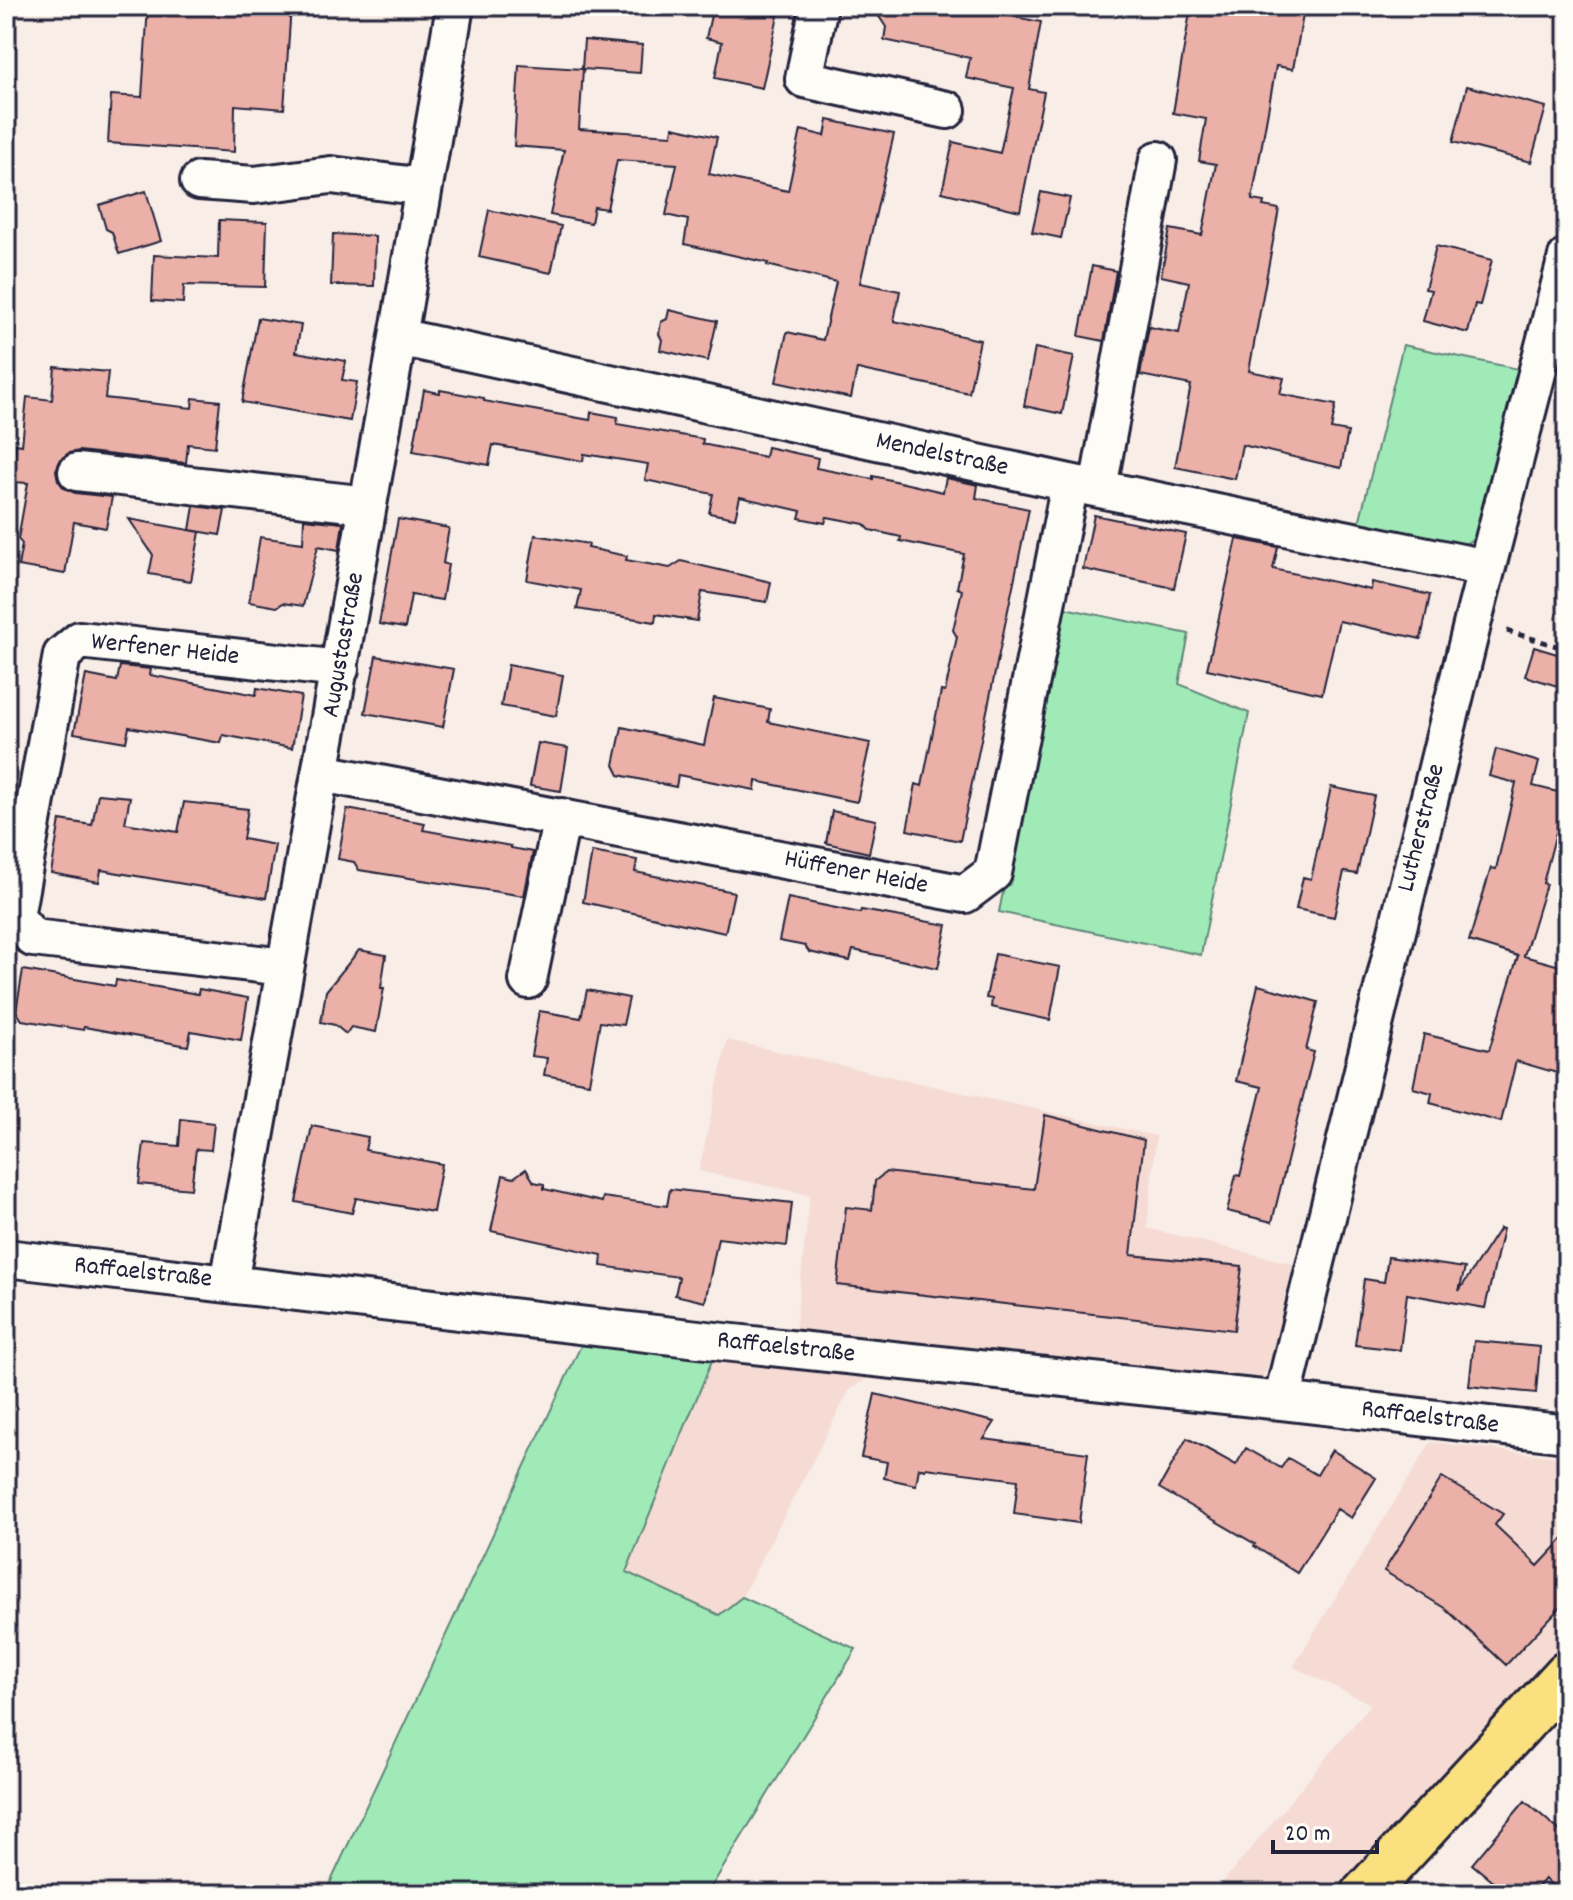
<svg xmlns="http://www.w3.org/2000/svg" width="1573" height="1900" font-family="Dekko,sans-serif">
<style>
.built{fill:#f5dbd4}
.green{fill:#a0eab8;stroke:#61867a;stroke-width:2}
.building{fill:#ebb0a8;stroke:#22223b;stroke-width:2}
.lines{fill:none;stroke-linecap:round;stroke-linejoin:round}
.minor-casing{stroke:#22223b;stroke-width:42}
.major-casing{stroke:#22223b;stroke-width:50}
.path{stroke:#22223b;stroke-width:5;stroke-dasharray:6 6;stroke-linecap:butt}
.minor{stroke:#fdfcf7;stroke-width:36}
.major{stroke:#fbe080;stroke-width:44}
.labels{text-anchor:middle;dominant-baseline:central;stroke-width:6;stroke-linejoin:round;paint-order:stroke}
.street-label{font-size:26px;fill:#22223b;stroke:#fdfcf7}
</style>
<rect width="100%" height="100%" fill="#f9ede7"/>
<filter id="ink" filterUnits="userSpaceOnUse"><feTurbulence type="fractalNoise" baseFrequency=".0125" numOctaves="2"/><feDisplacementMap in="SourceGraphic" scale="16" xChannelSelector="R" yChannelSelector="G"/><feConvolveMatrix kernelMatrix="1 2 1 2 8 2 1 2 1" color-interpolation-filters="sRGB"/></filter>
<g filter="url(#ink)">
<path class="built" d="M 727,1040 L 1156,1136 L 1147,1228 L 1305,1267 L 1262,1381 L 795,1331 L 810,1195 L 699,1171 Z
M 713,1358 L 868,1378 L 850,1389 L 742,1597 L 719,1615 L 625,1572 Z
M 1431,1442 L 1567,1458 L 1567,1640 L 1335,1894 L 1213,1894 L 1371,1704 L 1293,1667 Z"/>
<path class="green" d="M 1403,345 L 1518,369 L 1478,536 L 1463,545 L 1358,527 Z
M 1060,607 L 1189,634 L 1179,684 L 1249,713 L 1201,955 L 999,912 Z
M 583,1341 L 713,1358 L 626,1572 L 719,1615 L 742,1597 L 856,1649 L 707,1894 L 325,1894 Z"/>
<path class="building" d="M 148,6 L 291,6 L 284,109 L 235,105 L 234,152 L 108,143 L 111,95 L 142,97 Z
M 713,6 L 771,6 L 769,13 L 778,16 L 762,88 L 715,78 L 722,42 L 706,38 Z
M 872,6 L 958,6 L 1041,22 L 1029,89 L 1044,92 L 1020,211 L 942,192 L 953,142 L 1000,153 L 1014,88 L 966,78 L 970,58 L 884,40 L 886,27 Z
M 1191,6 L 1235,10 L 1235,6 L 1281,6 L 1304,10 L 1293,69 L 1276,66 L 1252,200 L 1264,202 L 1263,206 L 1279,209 L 1249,371 L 1284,378 L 1280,394 L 1336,405 L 1331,429 L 1348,432 L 1341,468 L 1242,445 L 1235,479 L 1175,467 L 1191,385 L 1140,375 L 1149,327 L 1179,333 L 1189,282 L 1161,276 L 1170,229 L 1202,235 L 1216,164 L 1199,161 L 1206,119 L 1173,113 Z
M 584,40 L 642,45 L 640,73 L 583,69 L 579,129 L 672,135 L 673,127 L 717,137 L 709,174 L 788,191 L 801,130 L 825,136 L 828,120 L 894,134 L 860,283 L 900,291 L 894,321 L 980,340 L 969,393 L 857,369 L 851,398 L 776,382 L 787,332 L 823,340 L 836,282 L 767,265 L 768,263 L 684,244 L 688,220 L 666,215 L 677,164 L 617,160 L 607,209 L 594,207 L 591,223 L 550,215 L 564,150 L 514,146 L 519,65 L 582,69 Z
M 1467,86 L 1546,107 L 1531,162 L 1453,142 Z
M 146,191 L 161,241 L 119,254 L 112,232 L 106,229 L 99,205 Z
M 1041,192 L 1070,198 L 1061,238 L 1032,232 Z
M 489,210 L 561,226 L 551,273 L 479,257 Z
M 219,220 L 267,222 L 265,287 L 184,285 L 183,303 L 152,301 L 154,255 L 218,258 Z
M 333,234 L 375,236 L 374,286 L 331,285 Z
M 1436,246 L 1492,260 L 1480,305 L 1475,304 L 1468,333 L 1423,321 L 1431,290 L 1425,289 Z
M 1092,266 L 1116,271 L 1104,341 L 1079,336 Z
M 669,310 L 717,321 L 708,361 L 660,350 L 662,340 L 659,334 L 661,322 L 667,319 Z
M 258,318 L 301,325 L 296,352 L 346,361 L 342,380 L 357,382 L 350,421 L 242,402 Z
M 1035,348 L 1074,356 L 1062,414 L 1024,406 Z
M 55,367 L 108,372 L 105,398 L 192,408 L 193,398 L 220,401 L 215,447 L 188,444 L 186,463 L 79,451 L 69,453 L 61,459 L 56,470 L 58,480 L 64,488 L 75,493 L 112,497 L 106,528 L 74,522 L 65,574 L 18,566 L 22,544 L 18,539 L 28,483 L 12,482 L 16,444 L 22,445 L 27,397 L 52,400 Z
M 424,390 L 440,393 L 440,390 L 484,398 L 484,401 L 500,404 L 590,420 L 591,412 L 618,417 L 617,424 L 703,439 L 702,444 L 765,457 L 767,447 L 818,458 L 816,468 L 873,479 L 873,476 L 943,492 L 946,478 L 978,485 L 976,498 L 1029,509 L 960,841 L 907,830 L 916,784 L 922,786 L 941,691 L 945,692 L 957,637 L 953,630 L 962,590 L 957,588 L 964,554 L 900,541 L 901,537 L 870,530 L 864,524 L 827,517 L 825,523 L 799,518 L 801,511 L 740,497 L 735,518 L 709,513 L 713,494 L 645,480 L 648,464 L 584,454 L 583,461 L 493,445 L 489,465 L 413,451 Z
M 194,506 L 225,510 L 220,535 L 190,530 Z
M 1094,515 L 1186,534 L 1174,588 L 1083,569 Z
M 129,519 L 200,532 L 191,581 L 149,574 L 153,555 Z
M 304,519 L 343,523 L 339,550 L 318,546 L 303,606 L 283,603 L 277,607 L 249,602 L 260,537 L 303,543 Z
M 398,519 L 449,528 L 443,563 L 448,565 L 442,600 L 411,595 L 405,628 L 379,624 Z
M 535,535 L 589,544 L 588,548 L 627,556 L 626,560 L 670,568 L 681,561 L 771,582 L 767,602 L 702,592 L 697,621 L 656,614 L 655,622 L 577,609 L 581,590 L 527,580 Z
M 1237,539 L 1278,547 L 1273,569 L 1371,590 L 1372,582 L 1430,595 L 1421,639 L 1339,621 L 1322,694 L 1207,669 Z
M 1534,647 L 1567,657 L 1567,689 L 1525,676 Z
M 376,656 L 454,669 L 443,727 L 365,713 Z
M 508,665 L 563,675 L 556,716 L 501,706 Z
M 120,666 L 151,669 L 150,675 L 256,695 L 257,688 L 301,696 L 292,748 L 223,735 L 221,743 L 129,727 L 126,742 L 74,733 L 86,675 L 117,681 Z
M 714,698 L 770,709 L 768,722 L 870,743 L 857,802 L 756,781 L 755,790 L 678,775 L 676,787 L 619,775 L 614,765 L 622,727 L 704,745 Z
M 538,743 L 568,748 L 561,791 L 530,786 Z
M 1496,749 L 1539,762 L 1533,786 L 1566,794 L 1543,883 L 1546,884 L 1524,956 L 1567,968 L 1567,1076 L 1516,1061 L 1501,1122 L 1430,1103 L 1432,1093 L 1413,1088 L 1424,1034 L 1489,1050 L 1518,956 L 1469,941 L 1491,868 L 1496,869 L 1516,783 L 1489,776 Z
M 1331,787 L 1374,796 L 1357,874 L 1344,872 L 1334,917 L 1296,909 L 1303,877 L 1311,879 Z
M 98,794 L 130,797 L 125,823 L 178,832 L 184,802 L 248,809 L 243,839 L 275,845 L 266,898 L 101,870 L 99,882 L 51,873 L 60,820 L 92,825 Z
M 347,809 L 425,823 L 423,830 L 511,846 L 511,848 L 533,852 L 524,896 L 359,870 L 354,862 L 338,859 Z
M 832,811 L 876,820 L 869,853 L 826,843 Z
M 592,852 L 637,860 L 635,872 L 734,892 L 725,933 L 583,902 Z
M 788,898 L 860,913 L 861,910 L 947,925 L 938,968 L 853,950 L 850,961 L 809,952 L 805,946 L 779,941 Z
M 359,950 L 386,955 L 381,988 L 384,988 L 376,1032 L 351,1027 L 346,1034 L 335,1025 L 321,1022 L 326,991 Z
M 995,954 L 1060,967 L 1050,1020 L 991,1007 L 992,999 L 986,998 Z
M 23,970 L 115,986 L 116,980 L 198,994 L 199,989 L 248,998 L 241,1040 L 191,1031 L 188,1046 L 84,1027 L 83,1030 L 22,1020 L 16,1011 Z
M 1258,985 L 1318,1002 L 1306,1050 L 1314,1052 L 1272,1222 L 1227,1211 L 1236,1175 L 1240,1176 L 1262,1087 L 1236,1081 Z
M 587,990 L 629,998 L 623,1025 L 600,1022 L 589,1083 L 544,1075 L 547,1058 L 531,1056 L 539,1011 L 581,1018 Z
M 1045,1115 L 1144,1140 L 1131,1255 L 1242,1266 L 1234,1330 L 837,1285 L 846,1207 L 872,1210 L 875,1181 L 886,1172 L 1034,1189 Z
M 181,1119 L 214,1123 L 211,1150 L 196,1149 L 191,1189 L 139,1184 L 144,1143 L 179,1146 Z
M 312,1126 L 368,1137 L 365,1150 L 442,1164 L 433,1212 L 356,1198 L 352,1213 L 296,1202 Z
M 526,1169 L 534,1182 L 544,1184 L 544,1189 L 602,1202 L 603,1197 L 667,1206 L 670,1189 L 792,1203 L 787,1246 L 718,1238 L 705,1302 L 675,1295 L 679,1277 L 601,1266 L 602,1255 L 491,1231 L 503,1175 L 513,1178 Z
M 1500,1228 L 1503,1229 L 1485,1308 L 1407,1294 L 1400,1350 L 1355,1345 L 1364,1279 L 1384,1282 L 1388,1257 L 1465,1268 L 1459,1291 Z
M 1474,1341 L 1540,1347 L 1536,1393 L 1469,1386 Z
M 875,1394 L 995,1422 L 984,1439 L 1088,1453 L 1079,1523 L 1014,1514 L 1018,1480 L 926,1468 L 925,1470 L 919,1468 L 916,1485 L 884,1478 L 887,1462 L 861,1457 Z
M 1187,1438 L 1236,1465 L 1246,1448 L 1281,1468 L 1288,1458 L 1317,1475 L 1332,1450 L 1376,1478 L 1351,1518 L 1337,1509 L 1297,1573 L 1254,1546 L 1255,1544 L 1159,1488 Z
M 1442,1477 L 1503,1514 L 1495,1525 L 1538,1566 L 1567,1535 L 1567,1600 L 1506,1665 L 1446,1609 L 1384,1571 Z
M 1525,1801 L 1567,1837 L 1567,1894 L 1563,1894 L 1545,1879 L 1532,1894 L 1508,1894 L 1472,1864 Z"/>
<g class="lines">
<g class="minor-casing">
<path id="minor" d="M 819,6 L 804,79 L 947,110
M 199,181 L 254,185 L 331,175 L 424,187
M 398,337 L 1070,483 L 1486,568
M 77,472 L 368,505
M 1098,488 L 1158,160
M 321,773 L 965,894 L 993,873 L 1070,483
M 285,967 L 33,938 L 15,917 L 62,655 L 80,640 L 340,669
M 528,980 L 562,817
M 6,1258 L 724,1342 L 1282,1401 L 1567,1434
M 229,1283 L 398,337 L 455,6
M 1282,1401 L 1473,621 L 1567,257"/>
</g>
<g class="major-casing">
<path id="major" d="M 1364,1894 L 1567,1674"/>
</g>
<path class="path" d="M 1507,631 L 1567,649"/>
<use href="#minor" class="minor"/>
<use href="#major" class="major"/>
</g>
</g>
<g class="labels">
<g class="street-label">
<text transform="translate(942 455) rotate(12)">Mendelstraße</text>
<text transform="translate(344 645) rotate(-80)">Augustastraße</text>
<text transform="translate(165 650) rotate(6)">Werfener Heide</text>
<text transform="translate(1422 828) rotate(-76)">Lutherstraße</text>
<text transform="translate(856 873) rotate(11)">Hüffener Heide</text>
<text transform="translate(143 1273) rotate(6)">Raffaelstraße</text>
<text transform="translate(786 1348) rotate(6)">Raffaelstraße</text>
<text transform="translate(1430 1418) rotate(7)">Raffaelstraße</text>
</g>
</g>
<rect width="1573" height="1900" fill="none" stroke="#fdfcf7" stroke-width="32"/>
<rect x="16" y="16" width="1541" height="1868" fill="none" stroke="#22223b" stroke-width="3" filter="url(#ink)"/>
<path d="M1273 1840v12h104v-12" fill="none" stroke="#22223b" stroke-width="4"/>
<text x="1285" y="1840" font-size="24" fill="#22223b" stroke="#fdfcf7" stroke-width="6" paint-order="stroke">20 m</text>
</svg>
